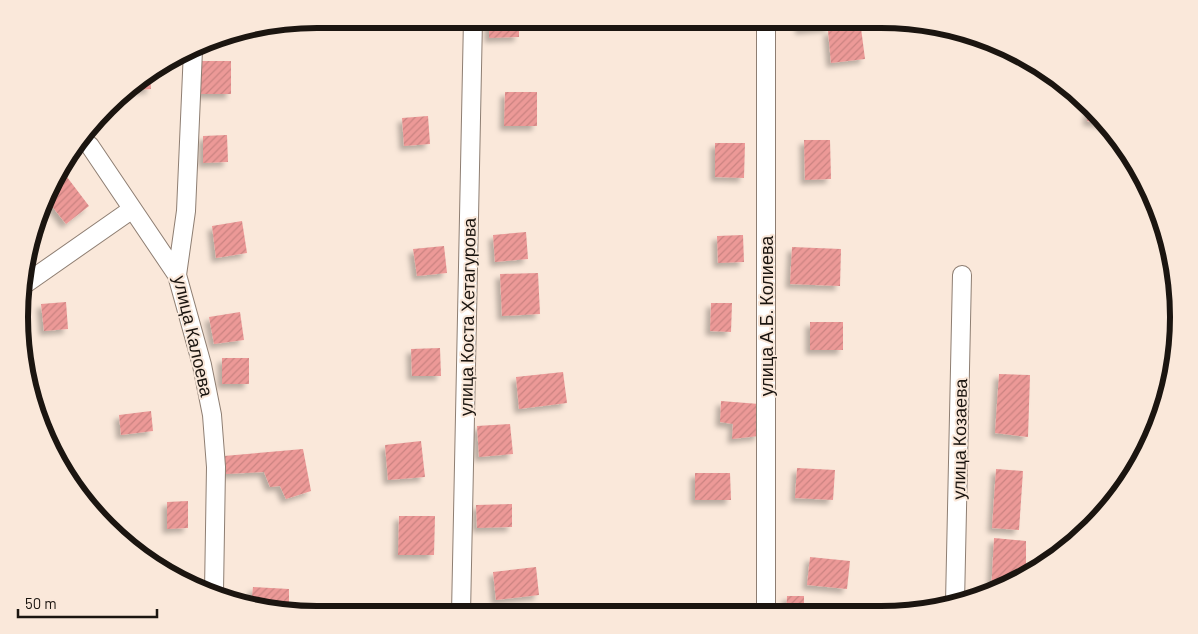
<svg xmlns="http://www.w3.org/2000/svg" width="1198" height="634" font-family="Barlow,sans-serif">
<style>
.building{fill:url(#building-hatch);filter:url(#shadow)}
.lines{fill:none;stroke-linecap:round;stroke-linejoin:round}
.street-casing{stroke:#8e7e72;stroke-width:20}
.street{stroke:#fff;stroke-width:18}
.labels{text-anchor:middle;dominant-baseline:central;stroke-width:4;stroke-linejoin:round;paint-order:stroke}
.street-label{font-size:18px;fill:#1b1510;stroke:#fae8da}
.rim{fill:none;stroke:#1b1510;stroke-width:6}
</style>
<defs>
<pattern id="building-hatch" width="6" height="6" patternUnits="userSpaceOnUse" patternTransform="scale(1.25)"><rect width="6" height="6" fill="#ec9997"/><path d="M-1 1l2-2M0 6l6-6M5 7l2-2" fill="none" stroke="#ca8381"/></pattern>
<filter id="shadow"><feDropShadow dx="-4.5" dy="4.5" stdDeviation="2.5" flood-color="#0004"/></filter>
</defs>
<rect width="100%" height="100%" fill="#fae8da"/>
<path class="building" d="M 489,19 L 519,19 L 519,37 L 489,38 Z
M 799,19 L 829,19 L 830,27 L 800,30 Z
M 861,28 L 865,59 L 831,63 L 828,31 Z
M 198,61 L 231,61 L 231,94 L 199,94 Z
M 150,73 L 151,89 L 126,91 L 135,81 Z
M 505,92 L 537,92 L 537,126 L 504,126 Z
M 1089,108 L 1105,121 L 1107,124 L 1087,121 Z
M 428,116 L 430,144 L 404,146 L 402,118 Z
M 227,135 L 228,162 L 203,163 L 203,136 Z
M 804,140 L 830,140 L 831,179 L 805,180 Z
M 715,143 L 745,143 L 744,178 L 715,177 Z
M 67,177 L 89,206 L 66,224 L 47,200 L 53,187 Z
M 242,221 L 247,253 L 216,258 L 212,226 Z
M 526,232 L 528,259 L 495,262 L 493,235 Z
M 743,235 L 744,262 L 718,263 L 717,236 Z
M 444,246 L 447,273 L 417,276 L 413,249 Z
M 792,247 L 841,249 L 840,286 L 790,284 Z
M 538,273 L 540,314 L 502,316 L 500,274 Z
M 66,302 L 68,329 L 44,331 L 41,304 Z
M 711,303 L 732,303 L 731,332 L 710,331 Z
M 240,312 L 244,340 L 214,344 L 209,317 Z
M 810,322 L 843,322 L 843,350 L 810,350 Z
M 440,348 L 441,376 L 412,376 L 411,349 Z
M 222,358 L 249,358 L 249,384 L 222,384 Z
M 563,372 L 567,403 L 519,409 L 516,377 Z
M 999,374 L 1030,375 L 1028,437 L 995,433 Z
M 721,401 L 759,404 L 759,436 L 732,439 L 733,424 L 720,422 Z
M 151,411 L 153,431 L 121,435 L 119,415 Z
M 510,424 L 513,454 L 479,457 L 477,426 Z
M 421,441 L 425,477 L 388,480 L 385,445 Z
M 303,449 L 311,491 L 286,499 L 280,486 L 270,487 L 264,472 L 226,474 L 224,456 Z
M 797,468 L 835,470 L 833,500 L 795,498 Z
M 996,469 L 1023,471 L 1019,530 L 992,528 Z
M 695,473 L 730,473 L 731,500 L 695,500 Z
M 188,501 L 188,528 L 167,529 L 167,502 Z
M 512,504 L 512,527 L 477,528 L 476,505 Z
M 399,516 L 435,516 L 434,555 L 398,555 Z
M 994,538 L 1026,541 L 1026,576 L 991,594 Z
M 810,557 L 850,561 L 847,589 L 807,585 Z
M 536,567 L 539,595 L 496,600 L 493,572 Z
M 253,587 L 289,589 L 289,612 L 242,600 L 242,595 L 252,596 Z
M 787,596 L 804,596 L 804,613 L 786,613 Z"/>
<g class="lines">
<g class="street-casing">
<path id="street" d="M 193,50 L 186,211 L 177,275 L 202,365 L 212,415 L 216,467 L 214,592
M 81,139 L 90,146 L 177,275
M 25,284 L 131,210
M 955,603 L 962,275
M 766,613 L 766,19
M 461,614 L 473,19"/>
</g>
<use href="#street" class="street"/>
</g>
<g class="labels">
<g class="street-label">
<text transform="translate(766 316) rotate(-90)">улица А.Б. Колиева</text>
<text transform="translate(467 317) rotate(-89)">улица Коста Хетагурова</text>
<text transform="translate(194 336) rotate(77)">улица Калоева</text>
<text transform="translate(959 439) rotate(-89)">улица Козаева</text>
</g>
</g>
<path d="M0 0H1198V634H0ZM317 28H881A289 289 0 0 1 1170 317V317A289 289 0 0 1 881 606H317A289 289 0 0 1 28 317V317A289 289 0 0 1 317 28Z" fill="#fae8da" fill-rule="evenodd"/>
<path class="rim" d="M317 28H881A289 289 0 0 1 1170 317V317A289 289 0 0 1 881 606H317A289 289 0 0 1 28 317V317A289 289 0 0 1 317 28Z"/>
<path d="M18 609v8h139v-8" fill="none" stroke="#1b1510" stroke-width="2.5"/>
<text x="25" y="609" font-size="15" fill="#1b1510" stroke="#fae8da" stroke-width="4" paint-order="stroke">50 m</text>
</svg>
